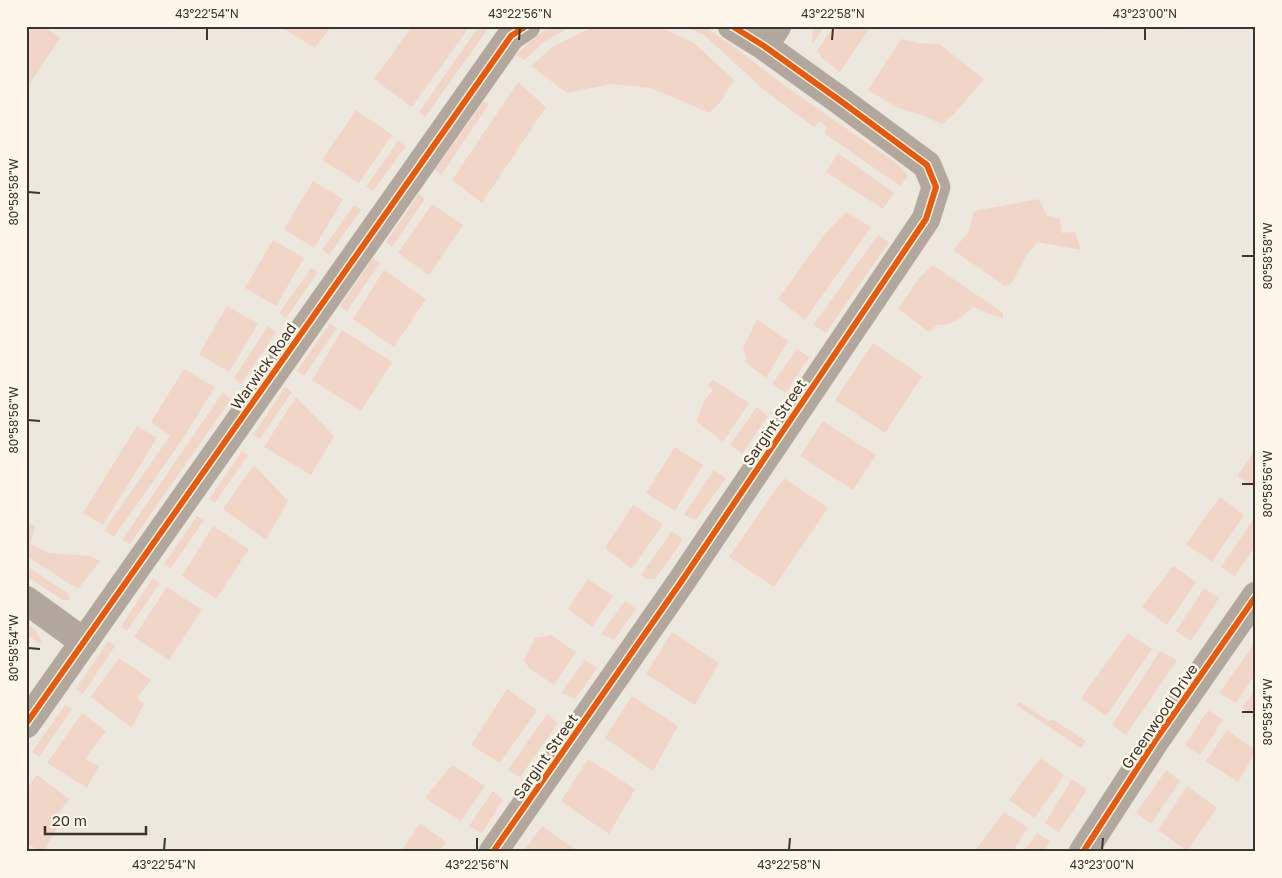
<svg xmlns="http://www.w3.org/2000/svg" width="1282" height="878" font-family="'Golos Text',sans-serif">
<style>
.green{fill:#f1d5c7}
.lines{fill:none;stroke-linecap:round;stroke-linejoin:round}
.street-casing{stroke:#c7c4bd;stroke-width:29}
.street{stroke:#b2a79d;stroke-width:28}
.cycleway-casing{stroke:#fef6e9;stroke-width:9}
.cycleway{stroke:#e8590c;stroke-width:6}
.ticks{fill:none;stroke:#39362f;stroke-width:2}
.labels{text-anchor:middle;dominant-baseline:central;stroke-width:5;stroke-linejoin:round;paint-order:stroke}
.street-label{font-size:15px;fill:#39362f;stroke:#fef6e9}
.neatline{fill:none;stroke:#39362f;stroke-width:2}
.ticks-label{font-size:12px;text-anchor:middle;fill:#39362f}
</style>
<rect width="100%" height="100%" fill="#ede8de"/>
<path class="green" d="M 26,26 L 43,26 L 60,38 L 29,85 L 26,84 Z
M 280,26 L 332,26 L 315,48 Z
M 412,26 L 470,26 L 412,107 L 374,79 Z
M 479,26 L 490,26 L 425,117 L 419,112 Z
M 552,26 L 572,26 L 544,42 L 524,60 L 516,55 L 537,35 Z
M 608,26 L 662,28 L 694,43 L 734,80 L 721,101 L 710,113 L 651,88 L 610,84 L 567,93 L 531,66 L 554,46 L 589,29 Z
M 683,26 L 703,26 L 736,48 L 785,86 L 899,165 L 908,176 L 900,186 L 824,133 L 827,127 L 819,121 L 814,127 L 764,90 L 704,35 Z
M 813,26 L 825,26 L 813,43 L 812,41 Z
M 834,26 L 871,26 L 840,72 L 823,59 L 817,51 Z
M 901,39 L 918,43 L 939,44 L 984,79 L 954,114 L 942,124 L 919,114 L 898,108 L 868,90 Z
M 518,82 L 546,107 L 482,203 L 452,180 Z
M 484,101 L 489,104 L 441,175 L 435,170 Z
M 356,110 L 392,135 L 359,183 L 322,160 Z
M 398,141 L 406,146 L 373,191 L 366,187 Z
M 838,153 L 894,193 L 883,209 L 826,172 Z
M 313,181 L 343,199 L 314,248 L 284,229 Z
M 419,194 L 425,199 L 392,247 L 386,242 Z
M 1039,199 L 1047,216 L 1060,219 L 1062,233 L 1075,232 L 1081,250 L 1037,242 L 1027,255 L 1011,284 L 1005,286 L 953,250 L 968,233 L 974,211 Z
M 432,204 L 463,225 L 429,275 L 398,253 Z
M 354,205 L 361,210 L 329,255 L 322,250 Z
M 846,212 L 871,227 L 805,320 L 778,299 L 825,234 Z
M 878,235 L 889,242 L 826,333 L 813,325 Z
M 273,240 L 304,258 L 276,306 L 245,288 Z
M 373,258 L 380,263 L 347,311 L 340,306 Z
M 933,265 L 1003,313 L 1003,319 L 973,307 C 962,317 952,326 937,325 L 929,332 L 898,309 L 920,277 Z
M 311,268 L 318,272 L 286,318 L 279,313 Z
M 384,270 L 426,299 L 394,347 L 353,319 Z
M 227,306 L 258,324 L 229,372 L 199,354 Z
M 757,319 L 788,341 L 766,378 L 745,362 L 746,358 L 743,348 Z
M 330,323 L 337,328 L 304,376 L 297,371 Z
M 268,326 L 276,332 L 241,384 L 234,378 Z
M 342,330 L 392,362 L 361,411 L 312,380 Z
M 873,343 L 922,376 L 885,433 L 835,400 Z
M 797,349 L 809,357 L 786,393 L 772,384 Z
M 184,369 L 215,387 L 182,440 L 114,537 L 104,530 L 170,436 L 151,422 Z
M 713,380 L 749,403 L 723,442 L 696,421 L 705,400 L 713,390 L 708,385 Z
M 285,387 L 292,392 L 260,439 L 253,435 Z
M 223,392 L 231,399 L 130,544 L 122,540 Z
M 296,397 L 334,436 L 311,475 L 264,447 Z
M 757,407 L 768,416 L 742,454 L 730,445 Z
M 823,421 L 876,455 L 853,490 L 800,456 Z
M 137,426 L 157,438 L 103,525 L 83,513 Z
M 675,447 L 703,465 L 675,511 L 646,493 Z
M 1256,449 L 1256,488 L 1237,476 Z
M 242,451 L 248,455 L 215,503 L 209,499 Z
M 254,465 L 288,501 L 266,540 L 223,509 Z
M 714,470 L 726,478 L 696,520 L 684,515 Z
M 784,478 L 828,508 L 774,587 L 729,557 Z
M 1220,497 L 1244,515 L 1212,562 L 1186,544 Z
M 633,505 L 663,524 L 632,569 L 605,548 Z
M 197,516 L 204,520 L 171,568 L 164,564 Z
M 26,520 L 35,527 L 30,544 L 49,553 L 91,556 L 100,561 L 78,589 L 26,556 Z
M 1253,520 L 1256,522 L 1256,545 L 1235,576 L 1221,567 Z
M 213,526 L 249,549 L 216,599 L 182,576 Z
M 672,531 L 680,537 L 682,541 L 655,579 L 647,579 L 641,575 Z
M 26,566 L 68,593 L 70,600 L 63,600 L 26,576 Z
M 1173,566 L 1196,582 L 1167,625 L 1142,607 Z
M 153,578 L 160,583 L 127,631 L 121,626 Z
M 588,579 L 613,596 L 592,627 L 568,609 Z
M 167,587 L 202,610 L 169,660 L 134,637 Z
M 1204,588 L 1219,598 L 1191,641 L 1176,631 Z
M 625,601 L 636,609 L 614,640 L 601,634 Z
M 26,623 L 36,630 L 42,642 L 40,644 L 26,634 Z
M 672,632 L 719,663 L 695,705 L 646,674 Z
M 1128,633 L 1152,649 L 1106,716 L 1081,698 Z
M 551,635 L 576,652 L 554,685 L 529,668 L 524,660 L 535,638 Z
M 108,641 L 115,646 L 83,694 L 76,689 Z
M 1254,644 L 1256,673 L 1236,703 L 1219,693 Z
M 1160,651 L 1177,660 L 1126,735 L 1112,725 Z
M 119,658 L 151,680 L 137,698 L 144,704 L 132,728 L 91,697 Z
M 585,660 L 597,668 L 575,699 L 561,693 Z
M 507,689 L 537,710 L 500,763 L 471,745 Z
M 1256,689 L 1256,717 L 1242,708 Z
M 632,696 L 678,726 L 653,771 L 605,738 Z
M 1019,702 L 1049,721 L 1054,720 L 1086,741 L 1081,748 L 1016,705 Z
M 65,705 L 72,709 L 39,757 L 32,752 Z
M 1208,710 L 1223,720 L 1200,755 L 1185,745 Z
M 82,713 L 106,731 L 85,759 L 99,766 L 87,788 L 47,763 Z
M 547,714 L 558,723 L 520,777 L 508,770 Z
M 1227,730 L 1256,751 L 1238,782 L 1206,761 Z
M 1040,758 L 1064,775 L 1035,818 L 1009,800 Z
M 588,759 L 635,789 L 609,834 L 561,801 Z
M 452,765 L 485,786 L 461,821 L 425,798 Z
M 1166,770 L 1180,781 L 1151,824 L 1136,813 Z
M 37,775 L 69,799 L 51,823 L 57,829 L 43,852 L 40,852 L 26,842 L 26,790 Z
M 1072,779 L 1087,790 L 1059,832 L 1045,823 Z
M 1187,786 L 1217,808 L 1187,851 L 1158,830 Z
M 493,791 L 503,800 L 482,833 L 469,826 Z
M 1004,812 L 1028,828 L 1012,852 L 974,852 Z
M 420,823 L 446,842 L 439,852 L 401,852 Z
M 542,826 L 579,852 L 523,852 Z
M 1037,833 L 1050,841 L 1043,852 L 1023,852 Z"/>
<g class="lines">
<g class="street-casing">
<path id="street" d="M 764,46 L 777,26
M 26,600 L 84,642
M 26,724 L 511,36 L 526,26
M 493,852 L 681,582 L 926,219 L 936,187 L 927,165 L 842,102 L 764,46 L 732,26
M 1083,852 L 1155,741 L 1256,596"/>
</g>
<use href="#street" class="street"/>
<g class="cycleway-casing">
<path id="cycleway" d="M 26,724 L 511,36 L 526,26
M 493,852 L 681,582 L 926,219 L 936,187 L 927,165 L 842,102 L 764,46 L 732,26
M 1083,852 L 1155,741 L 1256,596"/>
</g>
<use href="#cycleway" class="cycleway"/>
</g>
<path class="ticks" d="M 207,40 L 207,28M 519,40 L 520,28M 832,40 L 833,28M 1145,40 L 1145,28M 28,192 L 40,193M 1242,256 L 1254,256M 28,420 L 40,421M 1242,484 L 1254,484M 28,648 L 40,649M 1242,712 L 1254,712M 164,850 L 165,838M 477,850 L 477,838M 789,850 L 790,838M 1102,850 L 1103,838"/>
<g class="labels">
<g class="street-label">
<text transform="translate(263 366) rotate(-55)">Warwick Road</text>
<text transform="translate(774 422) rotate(-56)">Sargint Street</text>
<text transform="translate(1159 716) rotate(-56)">Greenwood Drive</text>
<text transform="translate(545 756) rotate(-55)">Sargint Street</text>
</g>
</g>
<rect width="1282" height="878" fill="none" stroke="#fef6e9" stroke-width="55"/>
<path d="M45 826v8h101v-8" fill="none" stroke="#39362f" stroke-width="2.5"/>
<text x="52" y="826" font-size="15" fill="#39362f" stroke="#fef6e9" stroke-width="4" paint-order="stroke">20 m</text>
<rect x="28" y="28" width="1226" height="822" class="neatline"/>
<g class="ticks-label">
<text x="207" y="18">43°22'54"N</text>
<text x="520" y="18">43°22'56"N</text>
<text x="833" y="18">43°22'58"N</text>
<text x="1145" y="18">43°23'00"N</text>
<text transform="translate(14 192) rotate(-90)" y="4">80°58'58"W</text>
<text transform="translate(1268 256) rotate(-90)" y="4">80°58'58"W</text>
<text transform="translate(14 420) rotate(-90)" y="4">80°58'56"W</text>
<text transform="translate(1268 484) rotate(-90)" y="4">80°58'56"W</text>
<text transform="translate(14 648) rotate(-90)" y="4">80°58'54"W</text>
<text transform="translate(1268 712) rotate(-90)" y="4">80°58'54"W</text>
<text x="164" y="869">43°22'54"N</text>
<text x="477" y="869">43°22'56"N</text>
<text x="789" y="869">43°22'58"N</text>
<text x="1102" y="869">43°23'00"N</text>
</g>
</svg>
